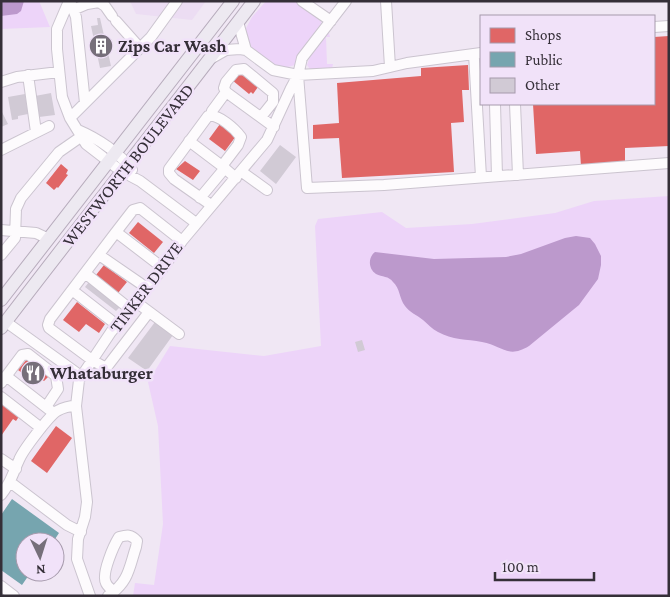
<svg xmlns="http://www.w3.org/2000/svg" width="670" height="597" font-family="'Crimson Pro',serif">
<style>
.built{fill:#ecddf3}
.green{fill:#edd4f9}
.water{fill:#bc99cc}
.shops{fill:#e06666}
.public{fill:#76a5af}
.building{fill:#d1cad5}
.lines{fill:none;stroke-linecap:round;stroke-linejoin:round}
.minor-casing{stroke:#cbc4cf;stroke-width:12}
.major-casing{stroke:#b7acbc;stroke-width:14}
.minor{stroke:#fdfbfd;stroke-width:10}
.major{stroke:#ede9f1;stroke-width:12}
.labels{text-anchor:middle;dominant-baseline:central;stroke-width:5;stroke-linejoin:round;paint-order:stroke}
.poi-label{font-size:18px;font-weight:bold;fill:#352f38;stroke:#f1e2f9;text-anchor:start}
.street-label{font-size:18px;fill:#352f38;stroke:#f1e2f9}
</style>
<rect width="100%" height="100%" fill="#f0e7f4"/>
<path class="built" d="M 130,1 L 206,1 L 192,20 L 136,14 Z"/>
<path class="green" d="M 1,1 L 39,1 L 50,27 L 1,29 Z
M 266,1 L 296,1 L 321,21 L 322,26 L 295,65 L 284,68 L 274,65 L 250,47 L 244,32 L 252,17 Z
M 329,33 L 330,37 L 326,37 L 327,64 L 333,64 L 332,69 L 310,69 L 307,65 L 311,53 L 327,34 Z
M 669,196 L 669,596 L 133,596 L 135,583 L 154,585 L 163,524 L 158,426 L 148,382 L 170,346 L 264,356 L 321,346 L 315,226 L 318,219 L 382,212 L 406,228 L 472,224 L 555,213 L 594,201 Z"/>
<path class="water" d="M 1,1 L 24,1 L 21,11 L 17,14 L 1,16 Z
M 576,236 L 590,238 L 595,244 L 601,256 L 601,265 L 598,279 L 579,305 L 529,346 C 508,359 503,346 482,342 C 467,339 452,340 438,332 C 432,329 428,324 423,320 C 417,315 409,312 405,306 C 399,298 400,288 393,282 C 389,276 382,277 376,274 C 368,269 368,257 375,252 L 434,259 L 506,257 L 521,254 L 565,238 Z"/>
<path class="shops" d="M 669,36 L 669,146 L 625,148 L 625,163 L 581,166 L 580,151 L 536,154 L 533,104 L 654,104 L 654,37 Z
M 468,65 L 469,90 L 462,90 L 464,122 L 451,123 L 454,172 L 342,178 L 339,138 L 313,139 L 313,125 L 339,123 L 337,83 L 421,76 L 421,68 Z
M 238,72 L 258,87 L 253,94 L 251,92 L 249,94 L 232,80 Z
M 220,124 L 236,136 L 225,151 L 209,139 Z
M 185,161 L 200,171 L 193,180 L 176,169 Z
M 61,164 L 68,170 L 66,174 L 68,175 L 58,188 L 57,187 L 54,190 L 46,183 Z
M 138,222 L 163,242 L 154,253 L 129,233 Z
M 104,265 L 127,282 L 118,293 L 96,275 Z
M 77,302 L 105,324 L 99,333 L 86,324 L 79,332 L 63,320 Z
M 27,359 L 49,376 L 44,381 L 41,379 L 37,384 L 18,370 Z
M 1,402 L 20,415 L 16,421 L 13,419 L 1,436 Z
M 56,426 L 72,438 L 47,473 L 31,461 Z"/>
<path class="public" d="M 12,499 L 59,533 L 53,542 L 25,542 L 25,572 L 31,572 L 22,585 L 1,570 L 1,515 Z"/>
<path class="building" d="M 97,18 L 100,18 L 111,66 L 100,68 L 91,26 L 98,25 Z
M 51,93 L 55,115 L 39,117 L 35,96 Z
M 25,94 L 28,114 L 18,116 L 18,119 L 12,120 L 8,97 Z
M 1,110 L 8,124 L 1,127 Z
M 280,145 L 296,157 L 276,184 L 260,171 Z
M 89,282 L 120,307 L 116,311 L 85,287 Z
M 155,322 L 173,335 L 147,371 L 128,358 Z
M 362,340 L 365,350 L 358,352 L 355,342 Z"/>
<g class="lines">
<g class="minor-casing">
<path id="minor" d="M 69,1 L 57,29 L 57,49 L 62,97 L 70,118 L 86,144 L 121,171 L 140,181 L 196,223
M 70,1 L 76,17 L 85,103
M 302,1 L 331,21
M 346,1 L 302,58 L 298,75 L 307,188 L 384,185 L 669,163
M 386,1 L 390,67
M 73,10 L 87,4 L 99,2 L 105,6 L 112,16
M 116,21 L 140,48
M 238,22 L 246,50
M 654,27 L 669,26
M 474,54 L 481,177
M 212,58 L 226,50 L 240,49 L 246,50 L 273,70 L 298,75 L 373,71 L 407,63 L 481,53
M 28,75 L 36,132
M 1,82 L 17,77 L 59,72
M 495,104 L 497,176
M 515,104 L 518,175
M 211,115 L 212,111 L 226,92
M 261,117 L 273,102 L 273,93 L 244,69 L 236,70 L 226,82 L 224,88 L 226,92 L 274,127
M 70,118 L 151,37 L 177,1
M 78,130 C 97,138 120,153 132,170
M 189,141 L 222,166
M 1,150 L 49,126
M 242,172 L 267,190
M 200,198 L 225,168
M 211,205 L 174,179 L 169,173 L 169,169 L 208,116 C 219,114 235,129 241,137 L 238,145 L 222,166 L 236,178
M 1,230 L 36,233 L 49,239
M 116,232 L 50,319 L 48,325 L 49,328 L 92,360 L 106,368 L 149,312
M 1,255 L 15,238 L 16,209 L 21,198 L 59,152 L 82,136
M 99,255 L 147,288
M 163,268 L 116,232 L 133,210 L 140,208 L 182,241
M 85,273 L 130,309
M 72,290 L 117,325
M 136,302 L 179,334
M 6,322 L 81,376
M 22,355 L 28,354 L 56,376 L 58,389 L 46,407
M 6,376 L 51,411
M 1,383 L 22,355
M 1,397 L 41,428
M 1,459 L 16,469
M 10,482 L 67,525 L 81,532
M 1,495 C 12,481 12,475 19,460 C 23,450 49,416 57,411 C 64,407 69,406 76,406
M 1,586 L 14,596
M 90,596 L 77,559 L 78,539 L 85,517 L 87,502 L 76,406 L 79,380 L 111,332 L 163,268 L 182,241 L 267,140 L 291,88 L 298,75
M 108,596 C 129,582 129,568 136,547 L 137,541 C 131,534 127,535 119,537 C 114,545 101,574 106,583 C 107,586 111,589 114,592"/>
</g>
<g class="major-casing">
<path id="major" d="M 1,300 L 233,1
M 1,328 C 85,218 171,110 254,1"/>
</g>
<use href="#minor" class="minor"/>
<use href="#major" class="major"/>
</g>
<defs>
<g id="building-disc" transform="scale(1.25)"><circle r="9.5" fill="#766f7a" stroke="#f1e2f9"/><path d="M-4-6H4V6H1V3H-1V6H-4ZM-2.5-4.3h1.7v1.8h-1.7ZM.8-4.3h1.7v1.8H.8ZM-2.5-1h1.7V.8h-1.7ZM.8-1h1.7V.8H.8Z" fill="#fff"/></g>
<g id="restaurant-disc" transform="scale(1.25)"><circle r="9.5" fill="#766f7a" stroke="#f1e2f9"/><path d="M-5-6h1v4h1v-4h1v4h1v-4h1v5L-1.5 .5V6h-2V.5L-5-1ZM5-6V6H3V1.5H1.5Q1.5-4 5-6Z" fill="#fff"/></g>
</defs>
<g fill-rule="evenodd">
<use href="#building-disc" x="101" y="46"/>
<use href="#restaurant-disc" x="33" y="373"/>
</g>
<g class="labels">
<g class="poi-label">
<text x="118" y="46">Zips Car Wash</text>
<text x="50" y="373">Whataburger</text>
</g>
<g class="street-label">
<text transform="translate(128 165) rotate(-52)">WESTWORTH BOULEVARD</text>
<text transform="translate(146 287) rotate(-53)">TINKER DRIVE</text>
</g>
</g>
<rect width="670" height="597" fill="none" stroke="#352f38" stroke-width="5"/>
<rect x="480" y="15" width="175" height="90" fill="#f1e2f9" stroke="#a69aac"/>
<rect x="490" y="28" width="25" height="15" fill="#e06666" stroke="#a69aac"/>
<text x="525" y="40" font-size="15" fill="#352f38">Shops</text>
<rect x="490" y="52" width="25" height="15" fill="#76a5af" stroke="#a69aac"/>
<text x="525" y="65" font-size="15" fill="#352f38">Public</text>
<rect x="490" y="78" width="25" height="15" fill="#d1cad5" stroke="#a69aac"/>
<text x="525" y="90" font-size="15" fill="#352f38">Other</text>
<g transform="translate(40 557) rotate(176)"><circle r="24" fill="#f1e2f9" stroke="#a69aac"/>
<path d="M0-4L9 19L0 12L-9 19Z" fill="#766f7a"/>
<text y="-8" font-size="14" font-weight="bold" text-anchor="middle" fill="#352f38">N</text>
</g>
<path d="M495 572v8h99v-8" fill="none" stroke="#352f38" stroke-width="2.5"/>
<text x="502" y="572" font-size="15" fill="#352f38" stroke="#f1e2f9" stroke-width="4" paint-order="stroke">100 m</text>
</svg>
